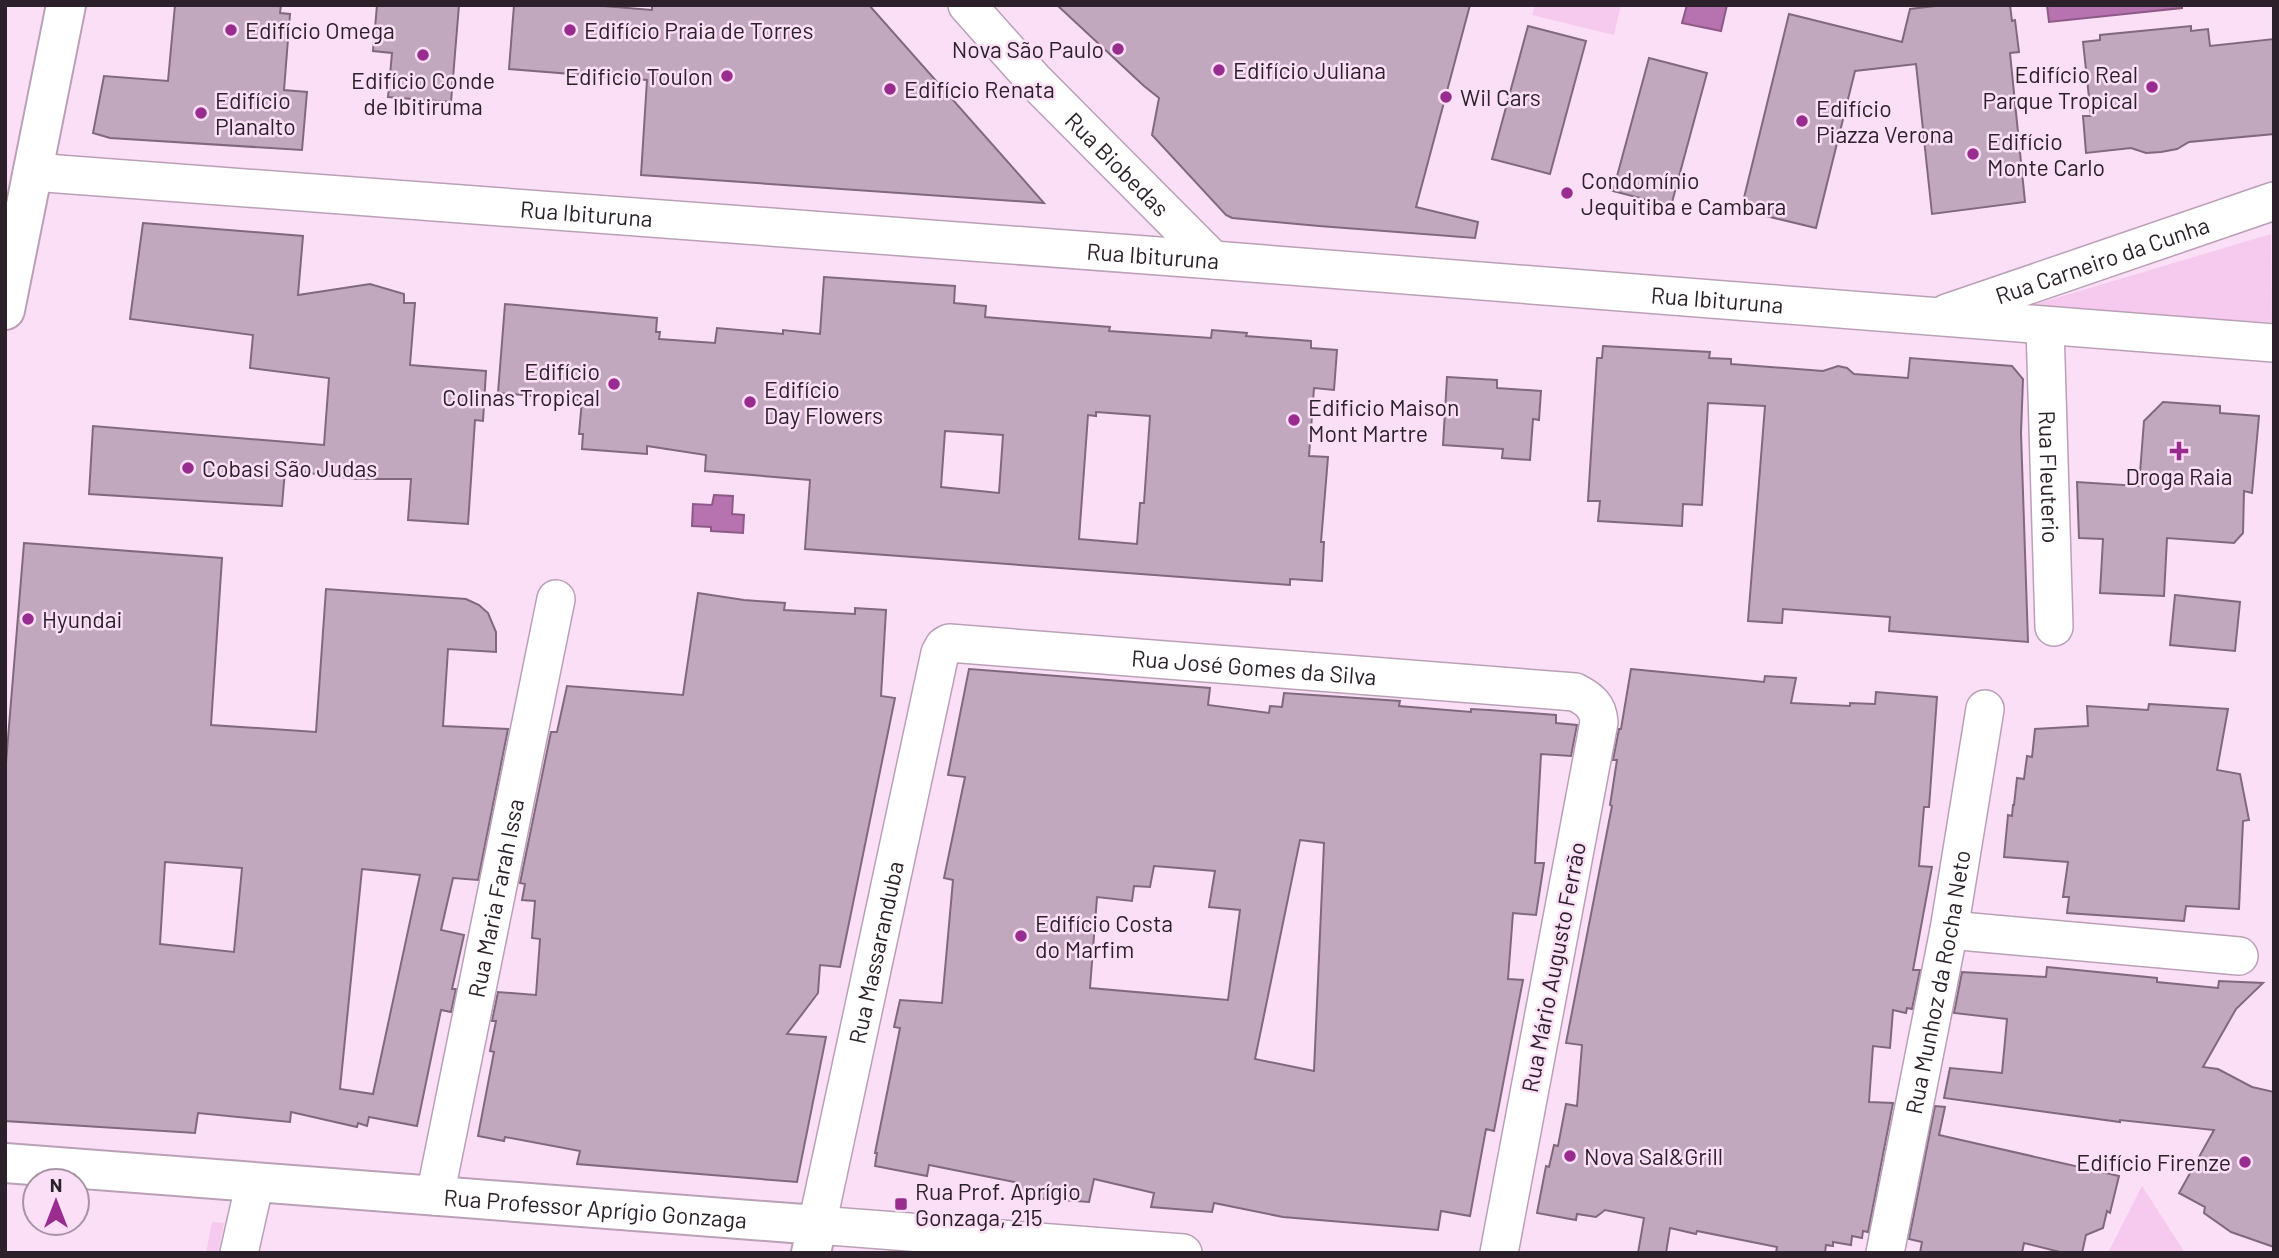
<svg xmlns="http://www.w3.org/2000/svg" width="2279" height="1258" font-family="Barlow,sans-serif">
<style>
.green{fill:#f6c9ef}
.water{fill:#b773af;stroke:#8d5a87;stroke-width:2}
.building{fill:#c2a8be;stroke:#81697d;stroke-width:2;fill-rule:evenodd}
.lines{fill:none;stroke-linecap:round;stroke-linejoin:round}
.minor-casing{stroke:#baa0b6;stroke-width:40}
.tertiary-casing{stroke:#baa0b6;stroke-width:42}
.primary-casing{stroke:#baa0b6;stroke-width:42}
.minor{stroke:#fff;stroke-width:37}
.tertiary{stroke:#fff;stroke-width:38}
.primary{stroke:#fff;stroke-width:38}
.poi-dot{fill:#982d8f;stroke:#fbdff6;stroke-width:2.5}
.labels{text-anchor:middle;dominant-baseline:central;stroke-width:5;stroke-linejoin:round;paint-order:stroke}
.poi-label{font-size:23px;fill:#2c212a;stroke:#fbdff6;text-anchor:start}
.street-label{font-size:23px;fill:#2c212a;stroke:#fbdff6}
</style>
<rect width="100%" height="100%" fill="#fbdff6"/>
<path class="green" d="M 1535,5 L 1621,5 L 1614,35 L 1532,15 Z
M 2271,234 L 2272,322 L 2013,311 Z
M 2142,1186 L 2185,1253 L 2108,1253 Z
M 212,1222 L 224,1223 L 218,1253 L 206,1253 Z"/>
<path class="water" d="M 1687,5 L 1727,5 L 1721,31 L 1682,23 Z
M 2047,5 L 2182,5 L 2182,8 L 2049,22 Z
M 714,495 L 733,496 L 732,514 L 744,515 L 743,533 L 711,531 L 711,527 L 692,526 L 693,504 L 712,505 Z"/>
<path class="building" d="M 175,5 L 281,5 L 280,13 L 290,14 L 284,90 L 307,92 L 302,150 L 110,138 L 93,133 L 104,76 L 168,81 Z
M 377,5 L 459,5 L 451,102 L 388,97 L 392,53 L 373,51 Z
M 514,5 L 591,5 L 652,10 L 652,5 L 869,5 L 1044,203 L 641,175 L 647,80 L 509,69 Z
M 1057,5 L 1470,5 L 1416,207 L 1478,222 L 1475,238 L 1319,226 L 1232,218 L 1226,215 L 1152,135 L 1159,98 L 1144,86 Z
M 1943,5 L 2010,5 L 2012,21 L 2015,20 L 2019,52 L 2010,53 L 2025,202 L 1932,214 L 1916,64 L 1855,71 L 1816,228 L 1741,210 L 1789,14 L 1902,42 L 1910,9 Z
M 1528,26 L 1586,41 L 1550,174 L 1492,159 Z
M 2191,26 L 2191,31 L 2208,29 L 2210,46 L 2274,39 L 2274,134 L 2189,142 L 2177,149 L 2161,152 L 2146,153 L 2131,148 L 2086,153 L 2083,116 L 2091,116 L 2083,42 L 2100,40 L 2100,35 Z
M 1649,58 L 1707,73 L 1671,206 L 1613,191 Z
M 143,223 L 303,236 L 298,295 L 370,284 L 404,294 L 404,303 L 415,303 L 410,365 L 486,371 L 483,421 L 475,420 L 468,524 L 408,520 L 411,479 L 357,479 L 285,470 L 282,506 L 89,494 L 93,426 L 324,445 L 329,378 L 250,368 L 253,335 L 130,319 Z
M 824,277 L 955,286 L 954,303 L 986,306 L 985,317 L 1110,327 L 1109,331 L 1211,338 L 1212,330 L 1247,333 L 1246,336 L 1311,341 L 1311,348 L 1337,350 L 1334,390 L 1314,388 L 1309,456 L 1328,457 L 1321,542 L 1324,542 L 1322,581 L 1290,579 L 1290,585 L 805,549 L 810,480 L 705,471 L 706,455 L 647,446 L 647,454 L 582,449 L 583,434 L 579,434 L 582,400 L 498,393 L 505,304 L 657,318 L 656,332 L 660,332 L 659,339 L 715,343 L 717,328 L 783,334 L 783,330 L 820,334 ZM 1096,412 L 1150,416 L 1144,503 L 1140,503 L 1137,544 L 1079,539 L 1088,415 L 1096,416 ZM 945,431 L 1003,435 L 999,493 L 941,487 Z
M 1603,346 L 1710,352 L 1709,358 L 1731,359 L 1731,364 L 1823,371 L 1838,366 L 1847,368 L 1854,374 L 1908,378 L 1910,358 L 2012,366 L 2023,379 L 2021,433 L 2028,642 L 1889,631 L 1890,617 L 1783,609 L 1782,623 L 1748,621 L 1765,406 L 1708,403 L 1702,505 L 1683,504 L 1682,526 L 1598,521 L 1600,501 L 1588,501 L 1597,358 L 1602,358 Z
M 1447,377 L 1497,380 L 1497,388 L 1541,391 L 1539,420 L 1533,419 L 1530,460 L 1502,458 L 1503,449 L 1443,445 Z
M 2163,402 L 2220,406 L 2220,413 L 2259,416 L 2252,493 L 2244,491 L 2243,533 L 2234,543 L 2167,538 L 2164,596 L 2100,593 L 2103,539 L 2079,538 L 2077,482 L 2139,486 L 2144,421 Z
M 24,543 L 222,558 L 211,725 L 316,732 L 326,589 L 466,599 L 479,605 L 488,613 L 496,632 L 496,652 L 448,649 L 443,726 L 508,729 L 478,880 L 453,878 L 441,930 L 464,935 L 452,989 L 456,989 L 451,1012 L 441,1010 L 417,1126 L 369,1117 L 367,1126 L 358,1123 L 357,1127 L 291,1112 L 290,1122 L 198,1113 L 195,1133 L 5,1121 L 5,775 ZM 165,862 L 242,868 L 234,952 L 160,944 ZM 362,869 L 420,875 L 373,1094 L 340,1089 Z
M 698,593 L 744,600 L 785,603 L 784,610 L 855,614 L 855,608 L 886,610 L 881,696 L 895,698 L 840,967 L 820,965 L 818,993 L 787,1034 L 826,1037 L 797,1182 L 577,1164 L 580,1151 L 505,1137 L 504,1141 L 478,1136 L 494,1052 L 490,1051 L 496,1021 L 492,1021 L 498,992 L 536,995 L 540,939 L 532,938 L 535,901 L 522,900 L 525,884 L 520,883 L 551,732 L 557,732 L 567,686 L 683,695 Z
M 2175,595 L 2240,602 L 2235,651 L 2170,645 Z
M 969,669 L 1210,688 L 1208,705 L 1269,713 L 1270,706 L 1282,707 L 1284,693 L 1400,701 L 1399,706 L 1471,712 L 1471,709 L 1489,710 L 1556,715 L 1556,723 L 1577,725 L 1571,756 L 1541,754 L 1535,863 L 1544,863 L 1536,915 L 1513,913 L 1508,979 L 1523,980 L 1494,1131 L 1486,1129 L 1470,1216 L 1441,1211 L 1438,1230 L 1283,1217 L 1214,1203 L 1212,1212 L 1151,1207 L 1154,1193 L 1094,1179 L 1089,1202 L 1016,1197 L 1019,1183 L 929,1165 L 927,1176 L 875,1166 L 877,1153 L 875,1153 L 900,1028 L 894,1027 L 900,1000 L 942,1003 L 953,880 L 944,878 L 965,777 L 948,775 ZM 1300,840 L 1324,843 L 1314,1071 L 1255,1059 ZM 1154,866 L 1215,871 L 1209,907 L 1240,910 L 1228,1000 L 1090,988 L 1097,897 L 1132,901 L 1134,886 L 1150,887 Z
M 1631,669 L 1764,682 L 1765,676 L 1796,678 L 1791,703 L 1850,706 L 1850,703 L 1875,704 L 1876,692 L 1937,697 L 1929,807 L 1924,807 L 1919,866 L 1932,867 L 1913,970 L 1920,970 L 1912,1009 L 1907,1008 L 1906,1013 L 1893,1010 L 1890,1048 L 1873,1046 L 1869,1102 L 1893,1103 L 1868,1232 L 1863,1231 L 1862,1238 L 1852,1236 L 1851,1245 L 1833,1242 L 1833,1246 L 1826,1245 L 1825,1253 L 1776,1253 L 1777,1247 L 1697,1231 L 1696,1234 L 1670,1228 L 1666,1253 L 1638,1253 L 1644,1218 L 1605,1210 L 1596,1217 L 1577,1214 L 1576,1220 L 1537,1213 L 1546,1166 L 1549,1167 L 1554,1145 L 1558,1146 L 1566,1104 L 1577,1106 L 1582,1045 L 1566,1043 L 1612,806 L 1610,805 L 1617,760 L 1613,760 L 1619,729 L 1621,729 Z
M 2149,704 L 2228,709 L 2217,770 L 2240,774 L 2249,820 L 2243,821 L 2239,909 L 2186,906 L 2184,921 L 2067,913 L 2069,897 L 2063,897 L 2068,862 L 2004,857 L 2008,815 L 2012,816 L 2013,805 L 2014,805 L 2017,778 L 2024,779 L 2027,756 L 2032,757 L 2035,729 L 2088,726 L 2087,706 L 2148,710 Z
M 2047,967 L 2157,978 L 2157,982 L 2218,988 L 2219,981 L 2263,983 L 2236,1009 L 2203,1067 L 2218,1069 L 2252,1087 L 2274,1092 L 2274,1247 L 2231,1232 L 2204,1213 L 2205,1207 L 2179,1193 L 2214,1130 L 2120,1120 L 2120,1122 L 1944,1098 L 1950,1068 L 2002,1073 L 2007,1019 L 1954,1013 L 1962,972 L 2046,977 Z
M 1935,1106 L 1945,1107 L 1939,1135 L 2119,1176 L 2110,1213 L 2107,1211 L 2103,1228 L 2086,1235 L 2082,1253 L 2064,1253 L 2024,1243 L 2022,1253 L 1920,1253 L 1922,1242 L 1909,1239 Z"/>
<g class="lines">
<g class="minor-casing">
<g id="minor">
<path id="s1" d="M 967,5 L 1034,80 L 1213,260"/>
<path id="s2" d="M 32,172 L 1213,260 L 2274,343"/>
<path id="s3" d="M 1947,313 L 2274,201"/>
<path id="s4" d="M 2045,327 L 2054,627"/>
<path d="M 1949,930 L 2239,956"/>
<path id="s5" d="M 435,1196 L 556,599"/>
<path d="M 239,1253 L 255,1182"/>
<path id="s6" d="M 1183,1253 L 817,1225 L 940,653 L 944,646 L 949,643 L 1575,692 C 1589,699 1598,706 1599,722 L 1499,1253"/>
<path id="s7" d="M 1885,1253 L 1949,930 L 1985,709"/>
</g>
</g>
<g class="tertiary-casing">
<g id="tertiary">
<path id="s8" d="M 5,1163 L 817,1225 L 811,1253"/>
</g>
</g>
<g class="primary-casing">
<path id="primary" d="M 5,310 L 66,5"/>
</g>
<use href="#minor" class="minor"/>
<use href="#tertiary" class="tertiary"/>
<use href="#primary" class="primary"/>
</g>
<g class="poi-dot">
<circle cx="231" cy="30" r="7"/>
<circle cx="570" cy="30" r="7"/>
<circle cx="1118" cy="49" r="7"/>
<circle cx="423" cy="55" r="7"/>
<circle cx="1219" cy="70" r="7"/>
<circle cx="727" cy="76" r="7"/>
<circle cx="2152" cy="87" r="7"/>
<circle cx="890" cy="89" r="7"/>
<circle cx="1446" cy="97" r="7"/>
<circle cx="201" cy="113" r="7"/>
<circle cx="1802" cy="121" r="7"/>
<circle cx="1973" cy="154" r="7"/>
<circle cx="1567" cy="193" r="7"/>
<circle cx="614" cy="384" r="7"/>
<circle cx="750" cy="402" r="7"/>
<circle cx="1294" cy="420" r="7"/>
<path d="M2175.5 440.5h7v7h7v7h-7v7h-7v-7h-7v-7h7z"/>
<circle cx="188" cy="468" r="7"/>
<circle cx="28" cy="619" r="7"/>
<circle cx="1021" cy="936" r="7"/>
<circle cx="1570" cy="1156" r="7"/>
<circle cx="2245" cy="1162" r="7"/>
<rect x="894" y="1197" width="14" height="14" rx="3.5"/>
</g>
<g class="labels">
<g class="poi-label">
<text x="245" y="30">Edifício Omega</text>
<text x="584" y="30">Edifício Praia de Torres</text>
<text x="1104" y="49" text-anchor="end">Nova São Paulo</text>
<text x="1233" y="70">Edifício Juliana</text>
<text x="2138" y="74" text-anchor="end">Edifício Real<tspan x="2138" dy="26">Parque Tropical</tspan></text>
<text x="713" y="76" text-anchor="end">Edificio Toulon</text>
<text x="423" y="80" text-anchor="middle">Edifício Conde<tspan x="423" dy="26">de Ibitiruma</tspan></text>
<text x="904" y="89">Edifício Renata</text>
<text x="1460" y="97">Wil Cars</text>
<text x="215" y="100">Edifício<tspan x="215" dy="26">Planalto</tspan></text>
<text x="1816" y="108">Edifício<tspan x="1816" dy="26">Piazza Verona</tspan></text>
<text x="1987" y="141">Edifício<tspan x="1987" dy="26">Monte Carlo</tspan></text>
<text x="1581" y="180">Condomínio<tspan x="1581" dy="26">Jequitiba e Cambara</tspan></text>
<text x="600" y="371" text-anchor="end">Edifício<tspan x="600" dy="26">Colinas Tropical</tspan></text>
<text x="764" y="389">Edifício<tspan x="764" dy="26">Day Flowers</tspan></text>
<text x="1308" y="407">Edificio Maison<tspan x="1308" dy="26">Mont Martre</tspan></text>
<text x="202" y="468">Cobasi São Judas</text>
<text x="2179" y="476" text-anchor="middle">Droga Raia</text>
<text x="42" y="619">Hyundai</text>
<text x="1035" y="923">Edifício Costa<tspan x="1035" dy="26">do Marfim</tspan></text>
<text x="1584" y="1156">Nova Sal&amp;Grill</text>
<text x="2231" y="1162" text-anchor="end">Edifício Firenze</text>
<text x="915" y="1191">Rua Prof. Aprígio<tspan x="915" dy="26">Gonzaga, 215</tspan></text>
</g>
<g class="street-label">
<text stroke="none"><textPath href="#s1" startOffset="219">Rua Biobedas</textPath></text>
<text stroke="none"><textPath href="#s2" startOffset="556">Rua Ibituruna</textPath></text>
<text stroke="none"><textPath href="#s2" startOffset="1124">Rua Ibituruna</textPath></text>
<text stroke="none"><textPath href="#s3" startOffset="164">Rua Carneiro da Cunha</textPath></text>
<text stroke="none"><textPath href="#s2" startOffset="1690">Rua Ibituruna</textPath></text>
<text stroke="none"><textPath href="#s4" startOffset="150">Rua Fleuterio</textPath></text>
<text stroke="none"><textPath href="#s6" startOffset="1272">Rua José Gomes da Silva</textPath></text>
<text stroke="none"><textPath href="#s5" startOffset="304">Rua Maria Farah Issa</textPath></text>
<text stroke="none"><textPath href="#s6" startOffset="646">Rua Massaranduba</textPath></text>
<text transform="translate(1553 967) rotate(-79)">Rua Mário Augusto Ferrão</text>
<text stroke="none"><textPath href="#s7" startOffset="276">Rua Munhoz da Rocha Neto</textPath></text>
<text stroke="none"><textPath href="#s8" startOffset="592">Rua Professor Aprígio Gonzaga</textPath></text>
</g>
</g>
<rect width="2279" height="1258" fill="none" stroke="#2c212a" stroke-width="14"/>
<g transform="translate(56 1202)"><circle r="33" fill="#fbdff6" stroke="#a893a4" stroke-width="2"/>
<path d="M0-5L12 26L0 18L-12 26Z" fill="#982d8f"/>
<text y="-10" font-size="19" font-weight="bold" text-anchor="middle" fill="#2c212a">N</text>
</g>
</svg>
